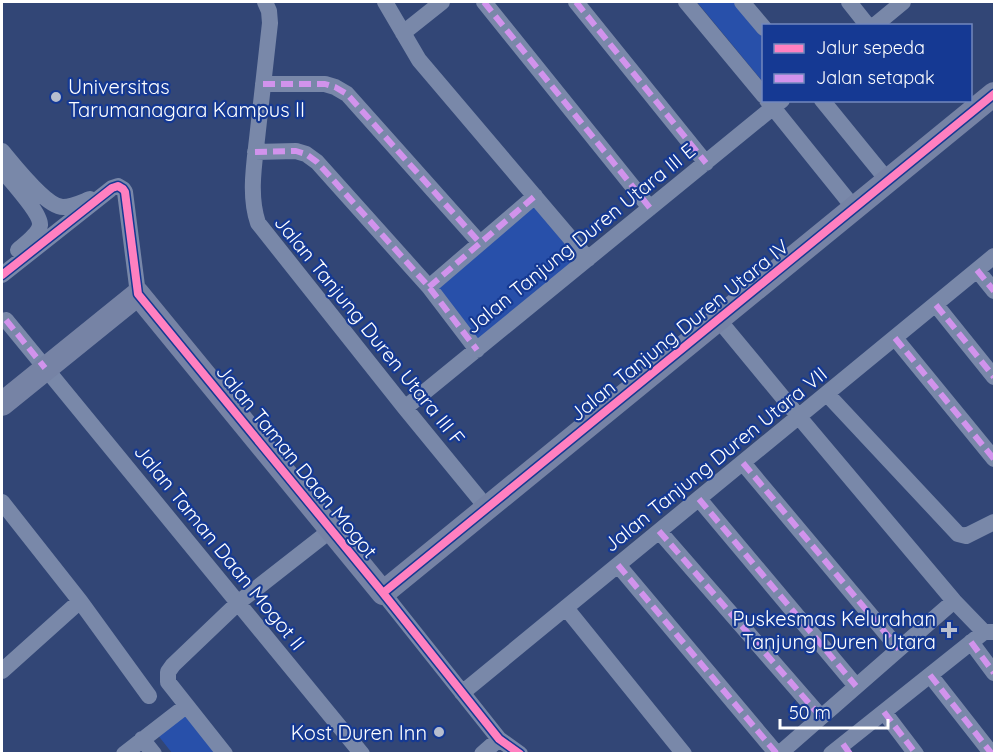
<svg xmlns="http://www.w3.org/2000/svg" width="996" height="755" font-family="Quicksand,sans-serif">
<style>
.green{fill:#2850aa}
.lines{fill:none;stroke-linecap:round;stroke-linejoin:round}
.street{stroke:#7988a9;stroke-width:16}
.secondary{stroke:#7683a5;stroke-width:24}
.quiet{stroke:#d193ec;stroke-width:6;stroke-dasharray:12 6;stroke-linecap:butt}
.cycleway-casing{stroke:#153993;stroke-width:11}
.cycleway{stroke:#ff80c0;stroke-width:8}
.poi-dot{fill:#b7becf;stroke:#153993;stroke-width:2}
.labels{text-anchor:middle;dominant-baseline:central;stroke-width:4.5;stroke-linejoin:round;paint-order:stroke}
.poi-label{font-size:20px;fill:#fff;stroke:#153993;text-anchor:end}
.street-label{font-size:20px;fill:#fff;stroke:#153993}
</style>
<rect width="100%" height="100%" fill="#324676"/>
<path class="green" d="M 697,2 L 734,2 L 763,38 L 763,82 Z
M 533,205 L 579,261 L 475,342 L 436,291 Z
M 192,707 L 228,753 L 172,753 L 157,734 Z"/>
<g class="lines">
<path class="street" d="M 265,2 L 269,11 L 270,23 C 266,58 262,94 258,130 C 255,160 248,194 258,223 L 405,408 L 487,508
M 385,2 L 419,60 L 588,259
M 484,2 L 650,208
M 576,2 L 706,163
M 686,2 L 764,96
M 742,2 L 764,28
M 849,2 L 868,26
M 874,26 L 903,2
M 403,33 L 442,2
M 263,84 L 325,84 L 335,87 L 347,94 L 480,243
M 767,100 L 854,208
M 822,100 L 888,181
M 2,151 C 13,164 46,207 63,207 C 72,207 82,202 90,199
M 255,152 L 296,151 L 306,154 L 317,162 L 429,287 L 477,350
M 2,170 C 10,180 41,213 40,225 C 39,234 25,244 18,250
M 977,270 L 994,291
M 2,275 L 112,188 L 118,186 L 123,189 L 125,192 L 138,294
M 429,287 L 535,196
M 936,305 L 994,377
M 718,319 L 799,417 L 954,601 L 984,632
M 6,320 L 362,754
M 895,338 L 994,459
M 827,394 L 958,534 L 966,536 L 994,522
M 405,408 L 782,100
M 743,463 L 899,649
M 699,499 L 856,686
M 2,502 L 80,601 L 149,696
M 659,531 L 821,717
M 618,565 L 777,754
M 383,593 L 499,739 L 520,754
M 566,608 L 684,754
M 971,642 L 994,673
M 2,671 L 80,601
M 930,675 L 992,754
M 462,693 L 994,256
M 884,712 L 916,754
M 142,739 L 154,754
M 124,754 L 186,706
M 225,754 L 168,682 L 168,672 L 173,665 L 239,602 L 331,530
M 482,754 L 499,739
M 779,754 L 954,601
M 831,754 L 984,632 L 994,632"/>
<path class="secondary" d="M 2,404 L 138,294 L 383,593 L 994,94"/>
<path class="quiet" d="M 484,2 L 650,208
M 576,2 L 706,163
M 263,84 L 325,84 L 335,87 L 347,94 L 480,243
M 255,152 L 296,151 L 306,154 L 317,162 L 429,287 L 477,350
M 977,270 L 994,291
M 429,287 L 535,196
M 936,305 L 994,377
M 6,320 L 45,368
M 895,338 L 994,459
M 743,463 L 899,649
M 699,499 L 856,686
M 659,531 L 821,717
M 618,565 L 777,754
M 971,642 L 994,673
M 930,675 L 992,754
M 884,712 L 916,754
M 843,744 L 850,754"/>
<g class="cycleway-casing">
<path id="cycleway" d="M 2,275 L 112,188 L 118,186 L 123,189 L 125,192 L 138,294 L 383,593 L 499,739 L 520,754
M 383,593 L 994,94"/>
</g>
<use href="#cycleway" class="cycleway"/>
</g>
<g class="poi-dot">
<circle cx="56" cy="97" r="6"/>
<path d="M946 621h6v6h6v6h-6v6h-6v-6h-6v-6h6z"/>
<circle cx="439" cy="732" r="6"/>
</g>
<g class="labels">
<g class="poi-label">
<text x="68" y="86" text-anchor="start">Universitas<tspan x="68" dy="23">Tarumanagara Kampus II</tspan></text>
<text x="936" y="618">Puskesmas Kelurahan<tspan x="936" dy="23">Tanjung Duren Utara</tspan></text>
<text x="427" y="732">Kost Duren Inn</text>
</g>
<g class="street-label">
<text transform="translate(580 238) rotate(-39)">Jalan Tanjung Duren Utara III E</text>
<text transform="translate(370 330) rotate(51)">Jalan Tanjung Duren Utara III F</text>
<text transform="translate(679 330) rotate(-39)">Jalan Tanjung Duren Utara IV</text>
<text transform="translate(715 459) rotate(-39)">Jalan Tanjung Duren Utara VII</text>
<text transform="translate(297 461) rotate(51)">Jalan Taman Daan Mogot</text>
<text transform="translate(220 547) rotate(51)">Jalan Taman Daan Mogot II</text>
</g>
</g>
<rect width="996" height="755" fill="none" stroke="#ffffff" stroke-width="6"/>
<rect x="762" y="24" width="210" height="78" fill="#153993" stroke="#7388be" stroke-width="1.5"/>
<rect x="774" y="44" width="30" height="9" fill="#ff80c0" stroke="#7388be" stroke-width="1.5"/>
<text x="816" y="54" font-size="18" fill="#ffffff">Jalur sepeda</text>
<rect x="774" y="74" width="30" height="9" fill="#d193ec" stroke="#7388be" stroke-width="1.5"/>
<text x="816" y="84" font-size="18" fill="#ffffff">Jalan setapak</text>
<path d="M780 719v9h108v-9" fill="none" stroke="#ffffff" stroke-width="3"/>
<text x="789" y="719" font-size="18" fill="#ffffff" stroke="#153993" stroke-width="4.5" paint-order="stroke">50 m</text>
</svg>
